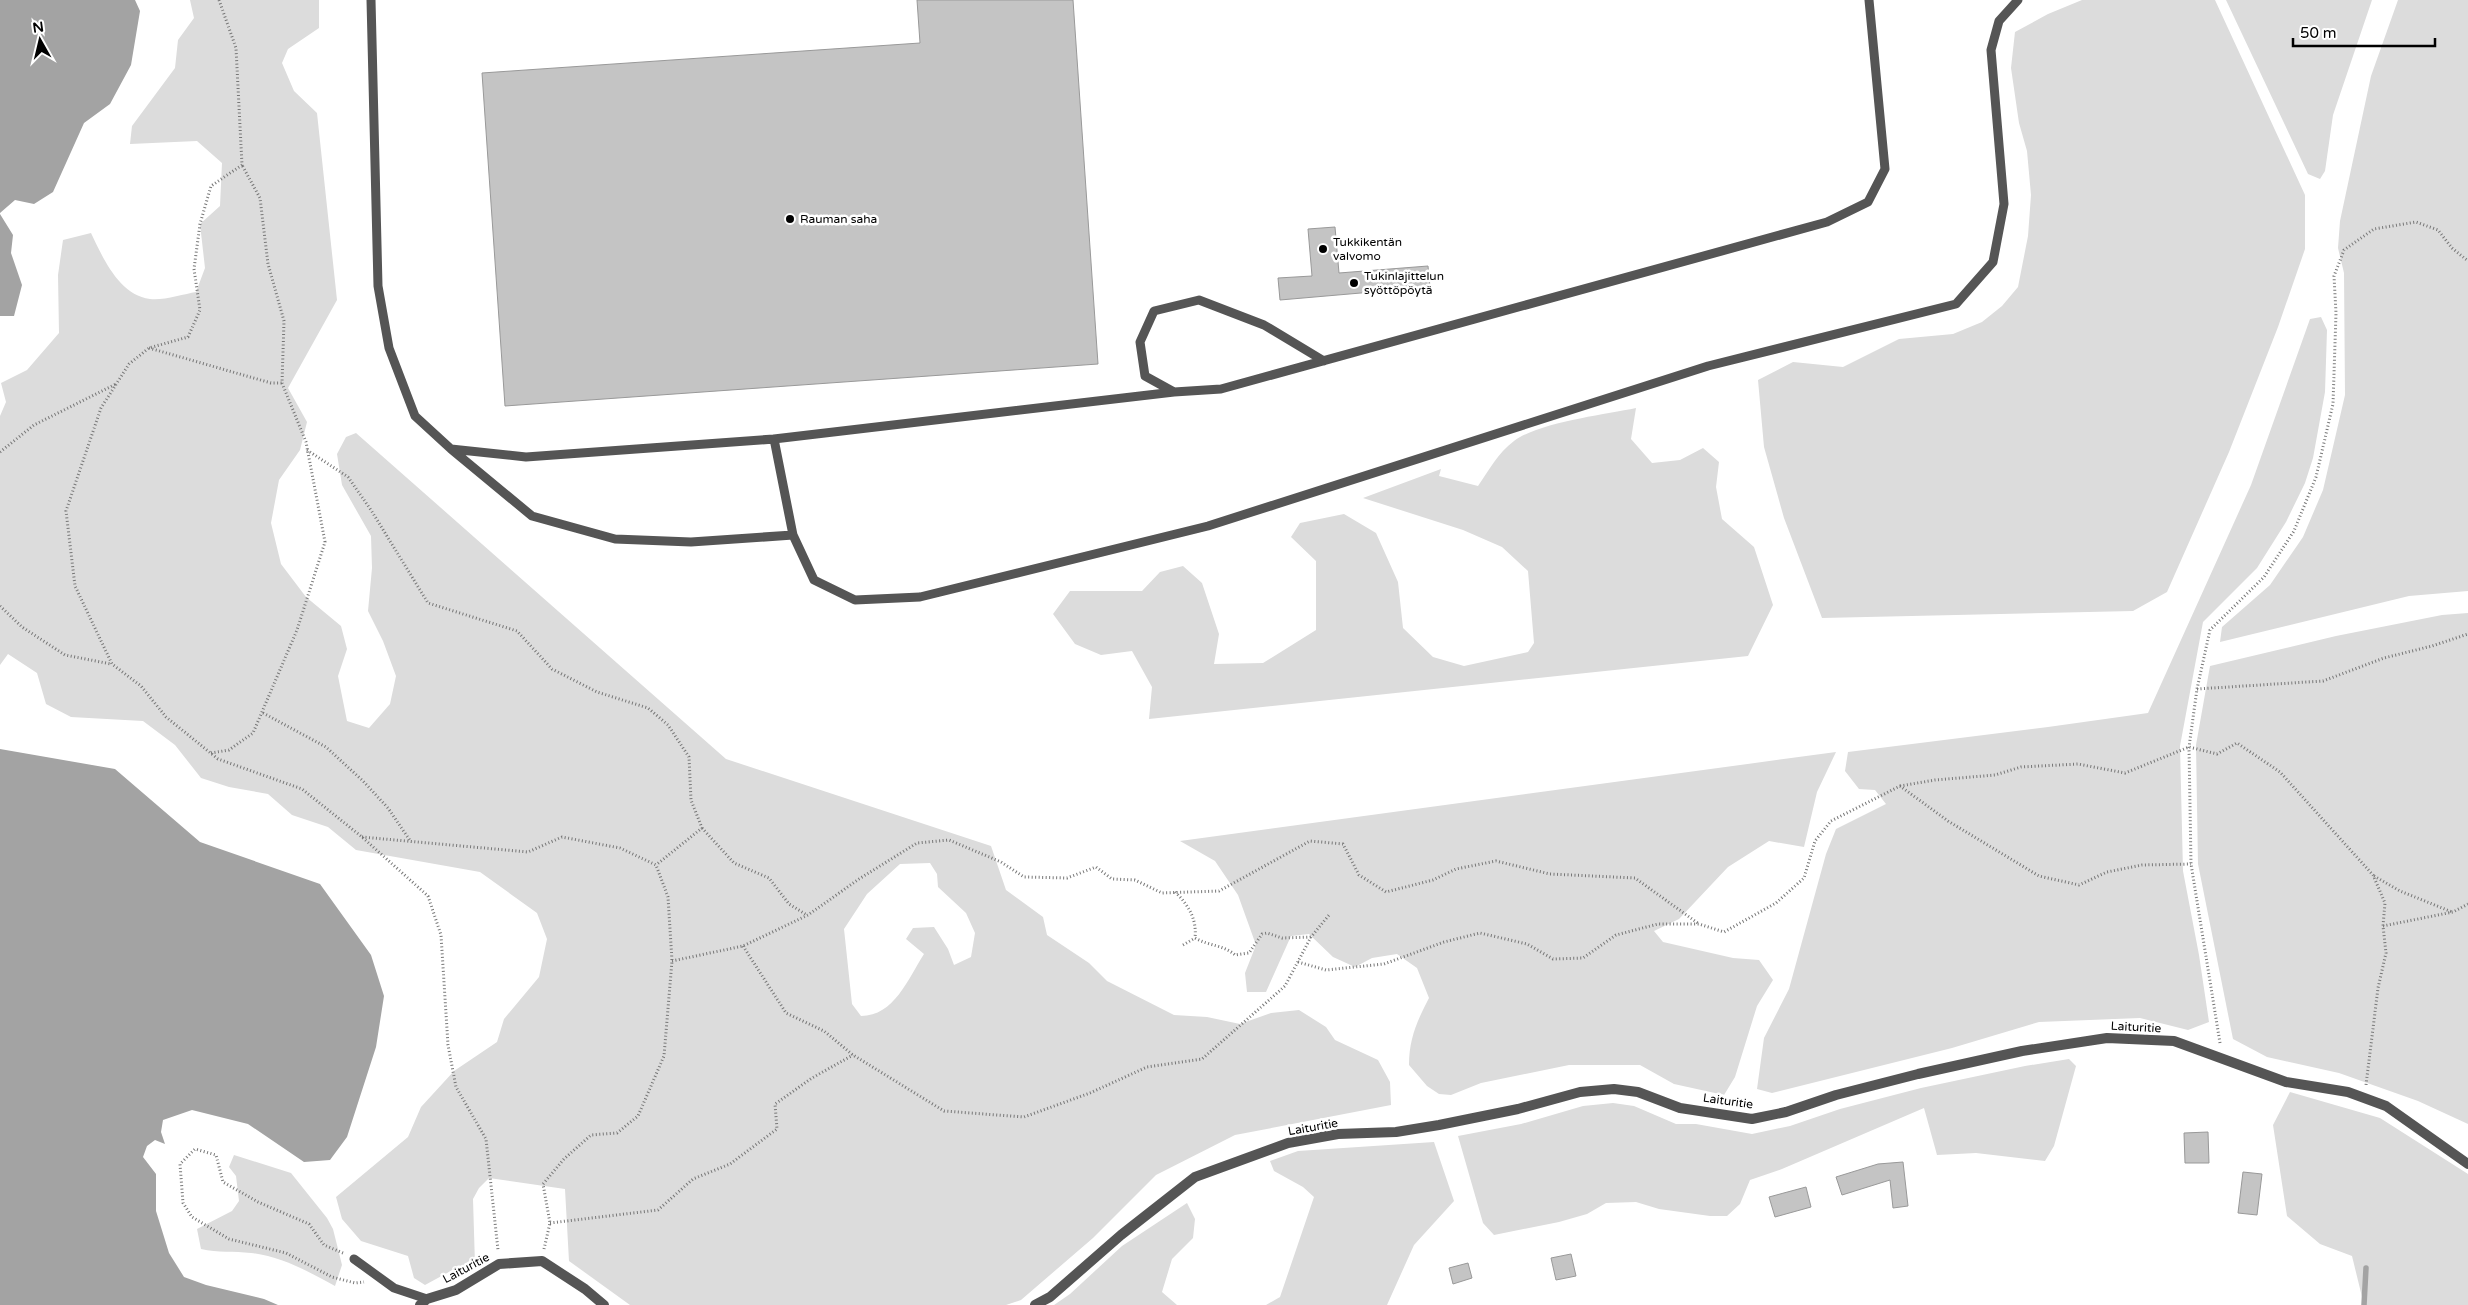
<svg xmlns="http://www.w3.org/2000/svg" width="2468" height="1305" font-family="'Varela Round',sans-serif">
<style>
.green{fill:#dcdcdc;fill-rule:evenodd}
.water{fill:#a3a3a3}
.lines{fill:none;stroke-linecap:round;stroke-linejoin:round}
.stream{stroke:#a3a3a3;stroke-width:5.5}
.building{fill:#c4c4c4;stroke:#999}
.path{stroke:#777;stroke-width:3;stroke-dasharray:1 2.5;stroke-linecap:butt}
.lane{stroke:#555;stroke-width:9}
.street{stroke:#555;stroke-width:10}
.poi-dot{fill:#000;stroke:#fff;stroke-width:2}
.labels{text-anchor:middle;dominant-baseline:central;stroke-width:5;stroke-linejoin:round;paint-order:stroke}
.poi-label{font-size:12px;fill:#000;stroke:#fff;text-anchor:start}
.street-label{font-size:12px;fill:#000;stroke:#fff}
</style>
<rect width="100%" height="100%" fill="#fff"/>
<path class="green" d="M 190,0 L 319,0 L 319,28 L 288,49 L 282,63 L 294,91 L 317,113 L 337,300 L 288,388 L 307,422 L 300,450 L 279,480 L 271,523 L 281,564 L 306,597 L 341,626 L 347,649 L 338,676 L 347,721 L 369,728 L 390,704 L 396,676 L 383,641 L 368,611 L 372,568 L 371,536 L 342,485 L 337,454 L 346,437 L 356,433 L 726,759 L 991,846 L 1006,890 L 1043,917 L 1047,935 L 1089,963 L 1107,981 L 1174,1015 L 1207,1017 L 1240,1024 L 1271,1013 L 1299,1010 L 1326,1027 L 1335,1040 L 1378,1060 L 1390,1082 L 1391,1105 L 1235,1135 L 1156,1175 L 1093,1238 L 1021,1300 L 1006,1305 L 630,1305 L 569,1261 L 565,1189 L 489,1178 L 479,1188 L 473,1199 L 475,1265 L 460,1266 L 425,1285 L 414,1278 L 408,1256 L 361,1241 L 342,1219 L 336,1197 L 408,1137 L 421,1107 L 454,1071 L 497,1042 L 504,1019 L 539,977 L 547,939 L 537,913 L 480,872 L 356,850 L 328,827 L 292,815 L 268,794 L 229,787 L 201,778 L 175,745 L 143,721 L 71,717 L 46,704 L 37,673 L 8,654 L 0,665 L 0,416 L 6,402 L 1,383 L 27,370 L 59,333 L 58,275 L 63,240 L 91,233 C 103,258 119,295 150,299 C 162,301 184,294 196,292 L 205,268 L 200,224 L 220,206 L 222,163 L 197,141 L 130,144 L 132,126 L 175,68 L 178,40 L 194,18 ZM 930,863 L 937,874 L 938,887 L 966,913 L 975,933 L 971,957 L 954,965 L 948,949 L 934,927 L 913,928 L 906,939 L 924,954 C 908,979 894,1016 861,1016 L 852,1004 L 844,929 L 867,894 L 900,864 Z
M 2082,0 L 2215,0 L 2305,195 L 2305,249 L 2278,327 L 2229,452 L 2167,592 L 2133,611 L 1822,618 L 1784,518 L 1764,447 L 1758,380 L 1793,362 L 1843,367 L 1899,339 L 1953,334 L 1982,322 L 2002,306 L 2018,287 L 2028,236 L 2031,195 L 2027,151 L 2019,123 L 2011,68 L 2015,32 L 2048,14 Z
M 2226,0 L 2372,0 L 2333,115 L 2325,171 L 2320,179 L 2308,174 Z
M 2398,0 L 2468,0 L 2468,591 L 2409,596 L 2220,642 L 2222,627 L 2270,585 L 2303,537 L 2323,490 L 2345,395 L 2344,273 L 2338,248 L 2340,221 L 2371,76 Z
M 2321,317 L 2327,330 L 2325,392 L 2313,458 L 2305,483 L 2286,522 L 2257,568 L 2203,622 L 2180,746 L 2183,871 L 2199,955 L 2209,1022 L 2188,1030 L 2140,1018 L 2039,1022 L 1952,1048 L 1772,1093 L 1757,1089 L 1764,1038 L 1789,989 L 1826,854 L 1836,829 L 1886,804 L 1875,790 L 1859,789 L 1845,771 L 1848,752 L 2048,727 L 2148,713 L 2251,485 L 2310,319 Z
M 1636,408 L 1631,439 L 1652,463 L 1680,460 L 1703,448 L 1719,462 L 1716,487 L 1722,519 L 1754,547 L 1773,605 L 1748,656 L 1149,719 L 1152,687 L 1132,651 L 1101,655 L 1075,644 L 1053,614 L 1070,591 L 1142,591 L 1160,572 L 1183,566 L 1202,583 L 1219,634 L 1214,664 L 1263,663 L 1316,630 L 1316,561 L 1291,537 L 1300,523 L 1344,514 L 1376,533 L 1398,582 L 1403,628 L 1433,657 L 1464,666 L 1528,652 L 1534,643 L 1528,571 L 1502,547 L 1463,530 L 1363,498 L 1441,469 L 1439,476 L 1478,486 C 1489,470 1498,453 1514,441 C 1540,422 1603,415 1636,408 Z
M 2468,613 L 2468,1124 L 2418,1101 L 2339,1073 L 2267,1057 L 2233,1039 L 2198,864 L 2196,745 L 2210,666 L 2336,636 L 2442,615 Z
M 1836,752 L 1817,792 L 1804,847 L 1769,841 L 1728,867 L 1679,919 L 1654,931 L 1663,942 L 1733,958 L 1759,960 L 1773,980 L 1757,1006 L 1735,1077 L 1724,1095 L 1674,1084 L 1640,1065 L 1569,1065 L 1481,1083 L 1451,1095 L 1439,1094 L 1427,1086 L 1409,1065 C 1409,1039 1417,1021 1429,998 L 1417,968 L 1397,954 L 1372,958 L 1355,967 L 1333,957 L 1309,934 L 1291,936 L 1266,992 L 1247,992 L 1245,973 L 1256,945 L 1238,895 L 1215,861 L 1180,841 Z
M 2069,1059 L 2076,1066 L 2054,1146 L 2045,1161 L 1976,1153 L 1937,1155 L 1924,1108 L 1782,1169 L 1750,1180 L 1740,1204 L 1727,1216 L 1710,1216 L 1659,1209 L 1636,1202 L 1606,1203 L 1587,1214 L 1559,1222 L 1494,1235 L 1483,1223 L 1458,1136 L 1521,1124 L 1583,1106 L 1613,1103 L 1634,1106 L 1676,1124 L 1696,1124 L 1752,1134 L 1790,1126 L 1840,1109 L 1921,1088 L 2025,1066 Z
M 2290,1092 L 2380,1118 L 2468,1174 L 2468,1305 L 2364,1305 L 2352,1256 L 2320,1244 L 2287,1216 L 2273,1125 Z
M 1434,1142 L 1454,1201 L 1414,1245 L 1387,1305 L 1266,1305 L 1280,1297 L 1314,1197 L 1303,1187 L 1274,1171 L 1270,1161 L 1298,1151 Z
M 234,1155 L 291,1173 L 327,1218 L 333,1229 L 342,1265 L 335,1286 C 310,1272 280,1256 251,1253 C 234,1251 218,1253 201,1249 L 197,1229 L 232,1211 L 239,1201 L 236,1176 L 229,1167 Z
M 1187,1203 L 1195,1219 L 1193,1238 L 1172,1259 L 1162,1292 L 1177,1305 L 1054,1305 L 1070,1294 L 1122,1246 Z"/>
<path class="water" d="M 0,0 L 135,0 L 140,11 L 131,65 L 110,104 L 84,123 L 53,192 L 34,204 L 15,200 L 0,213 Z
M 0,214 L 13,235 L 11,253 L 22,285 L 14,316 L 0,316 Z
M 0,749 L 115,769 L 200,842 L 320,884 L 371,955 L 384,996 L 376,1047 L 347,1137 L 330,1160 L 304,1162 L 248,1124 L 192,1110 L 163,1120 L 161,1132 L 165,1144 L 155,1140 L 147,1146 L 143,1157 L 156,1174 L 156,1211 L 169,1253 L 184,1277 L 206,1285 L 264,1299 L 278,1305 L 0,1305 Z"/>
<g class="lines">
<path class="stream" d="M 2364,1305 L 2366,1268"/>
</g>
<path class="building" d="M 917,0 L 1073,0 L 1098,364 L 505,406 L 482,73 L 920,43 Z
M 1335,227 L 1339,273 L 1428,266 L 1430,287 L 1280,300 L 1278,278 L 1312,276 L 1308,229 Z
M 2208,1132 L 2209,1163 L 2185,1163 L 2184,1133 Z
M 1903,1162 L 1908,1206 L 1893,1208 L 1890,1180 L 1842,1195 L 1836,1177 L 1878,1164 Z
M 2243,1172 L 2262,1174 L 2257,1215 L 2238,1213 Z
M 1806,1187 L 1811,1207 L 1775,1217 L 1769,1197 Z
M 1571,1254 L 1576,1276 L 1556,1280 L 1551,1258 Z
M 1468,1263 L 1472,1278 L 1453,1284 L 1449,1268 Z"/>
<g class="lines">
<path class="path" d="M 219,0 L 236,48 L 242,165 L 211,186 L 200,224 L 194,269 L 200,310 L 188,337 L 149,348 L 129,364 L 101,408 L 66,511 L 75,586 L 112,664 L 141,686 L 166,717 L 218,759 L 302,789 L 362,837 L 428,896 L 441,935 L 448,1045 L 456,1087 L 486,1139 L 498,1250
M 149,348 L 271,383 L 282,383
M 307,450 L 348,477 L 371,510 L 428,603 L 517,631 L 552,669 L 597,692 L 648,708 L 668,725 L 689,757 L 691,800 L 702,828 L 656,865
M 0,452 L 34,425 L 116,384
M 0,606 L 22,627 L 65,655 L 111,664
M 2197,689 L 2323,681 L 2384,658 L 2432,646 L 2468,634
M 263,713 L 326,747 L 363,781 L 388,808 L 411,842
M 211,753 L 229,750 L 253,733 L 297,630 L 325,542 L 306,442 L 282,383 L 284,321 L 268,264 L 260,198 L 242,165
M 1900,786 L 1935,780 L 1995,775 L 2021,767 L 2078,764 L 2125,773 L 2189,747 L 2217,754 L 2237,743 L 2280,772 L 2373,875 L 2385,903 L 2383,926 L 2386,953 L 2378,988 L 2366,1085
M 702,828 L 734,863 L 769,878 L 789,904 L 807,915
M 362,837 L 528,852 L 562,837 L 620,848 L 656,865 L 668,897 L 672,961 L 664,1056 L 638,1116 L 617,1133 L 591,1135 L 564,1159 L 543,1184 L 550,1223 L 544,1249
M 2374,876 L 2400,891 L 2452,912
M 1175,892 C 1189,905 1197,920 1195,938
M 2383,926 L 2453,912 L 2468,904
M 1183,945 L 1195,938 C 1209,946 1224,945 1235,955 L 1249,953 L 1262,934 L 1267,933 L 1282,938 L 1311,937
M 743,946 L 786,1013 L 824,1031 L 853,1055 L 944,1111 L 1024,1117 L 1090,1093 L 1147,1067 L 1202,1059 L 1285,986 L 1311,937 L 1329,915
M 672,961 L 743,946 L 808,915 L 859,879 L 917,843 L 949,840 L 1001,862 L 1024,877 L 1067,878 L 1096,867 L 1112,879 L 1135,880 L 1162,893 L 1219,891 L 1310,841 L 1343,844 L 1359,875 L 1386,892 L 1433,880 L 1456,869 L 1496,861 L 1550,874 L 1635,878 L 1699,924
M 1298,962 L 1326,970 L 1384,964 L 1444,942 L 1480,933 L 1527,944 L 1553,959 L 1583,958 L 1616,935 L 1658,924 L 1699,924 L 1724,932 L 1776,903 L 1804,878 L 1815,841 L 1831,821 L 1900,786 L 1948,821 L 2039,876 L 2079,885 L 2107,872 L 2142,865 L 2191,864
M 2220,1043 L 2191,864 L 2189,747 L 2197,689 L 2210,630 L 2264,577 L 2294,531 L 2316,477 L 2333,404 L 2336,313 L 2334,276 L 2344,250 L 2374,229 L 2416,222 L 2438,230 L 2452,248 L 2468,261
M 550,1223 L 658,1210 L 693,1179 L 730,1164 L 777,1129 L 775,1104 L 812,1078 L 853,1055
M 343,1253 L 324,1245 L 309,1224 L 258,1202 L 223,1182 L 216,1155 L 195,1149 L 180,1164 L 183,1203 L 192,1217 L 229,1239 L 286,1253 L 332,1277 L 355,1283 L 364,1282"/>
<path class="lane" d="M 371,0 L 378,286 L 389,348 L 415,416 L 451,449 L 526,457 L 774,439 L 1174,392
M 1324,361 L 1264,325 L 1199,300 L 1154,311 L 1140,342 L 1145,376 L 1174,392 L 1221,389 L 1827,222 L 1868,202 L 1885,169 L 1869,0
M 774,439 L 793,535 L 814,580 L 855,600 L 920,597 L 1208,526 L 1708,366 L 1956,304 L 1993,262 L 2004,204 L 1991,50 L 1999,21 L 2018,0
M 451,449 L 532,516 L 615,539 L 691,542 L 793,535
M 354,1259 L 394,1288 L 427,1299"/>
<path class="street" d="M 420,1305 L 427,1299 L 456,1290 L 499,1264 L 542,1261 L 585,1289 L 604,1305
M 1035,1305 L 1050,1297 L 1121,1235 L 1195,1177 L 1288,1143 L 1338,1134 L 1396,1132 L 1439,1125 L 1518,1109 L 1580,1092 L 1614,1089 L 1638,1092 L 1680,1108 L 1752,1119 L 1786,1112 L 1836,1095 L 1918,1074 L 2022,1051 L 2107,1038 L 2174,1041 L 2286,1082 L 2348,1092 L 2386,1106 L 2468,1164"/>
</g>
<g class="poi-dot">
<circle cx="790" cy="219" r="5"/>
<circle cx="1323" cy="249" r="5"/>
<circle cx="1354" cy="283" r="5"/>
</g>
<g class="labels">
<g class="poi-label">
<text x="800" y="219">Rauman saha</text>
<text x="1333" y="242">Tukkikentän<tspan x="1333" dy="14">valvomo</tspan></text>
<text x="1364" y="276">Tukinlajittelun<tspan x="1364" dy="14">syöttöpöytä</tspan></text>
</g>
<g class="street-label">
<text transform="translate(2136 1027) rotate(3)">Laituritie</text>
<text transform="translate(1728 1101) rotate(8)">Laituritie</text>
<text transform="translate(1313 1127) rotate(-10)">Laituritie</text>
<text transform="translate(466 1268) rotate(-28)">Laituritie</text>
</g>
</g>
<g transform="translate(40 40) rotate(352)" stroke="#ffffff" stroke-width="4" paint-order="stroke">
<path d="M0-4L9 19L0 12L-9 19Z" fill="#000000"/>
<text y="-8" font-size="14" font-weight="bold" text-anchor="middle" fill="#000000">N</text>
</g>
<path d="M2293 38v8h142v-8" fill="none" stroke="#000000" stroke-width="2.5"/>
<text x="2300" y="38" font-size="15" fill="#000000" stroke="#ffffff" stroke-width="4" paint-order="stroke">50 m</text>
</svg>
